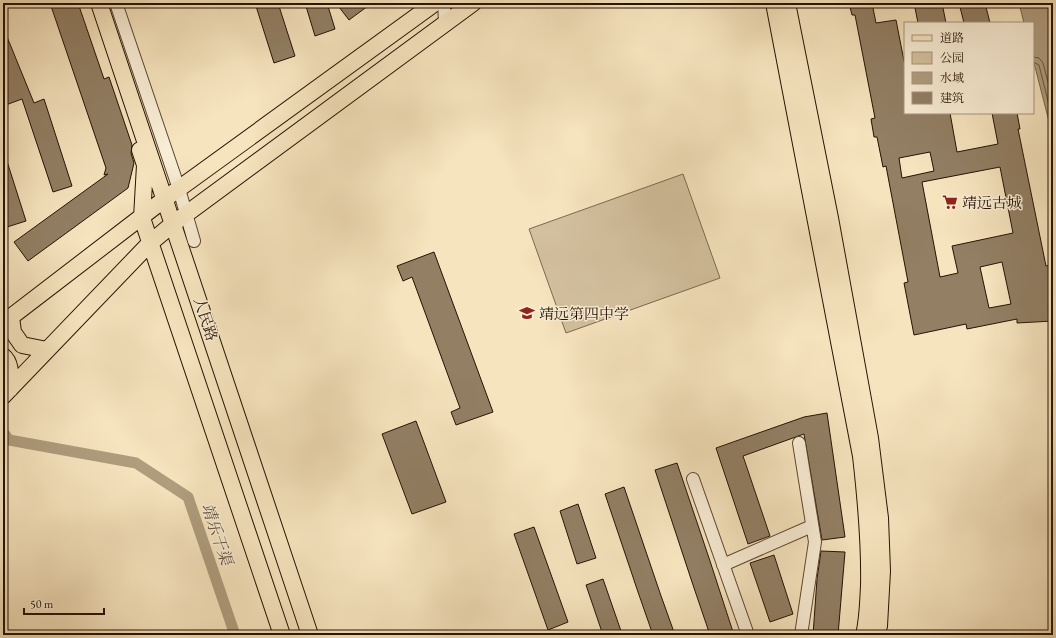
<svg xmlns="http://www.w3.org/2000/svg" width="1056" height="638" font-family="'EB Garamond','Noto Serif SC',serif">
<style>
.green{fill:#d3c09e;stroke:#7c6950}
.water{fill:#af9d7e;stroke:#78654c}
.lines{fill:none;stroke-linecap:round;stroke-linejoin:round}
.shore{stroke:#6a5840;stroke-width:1}
.canal{stroke:#af9d7e;stroke-width:11}
.building{fill:#927f64;stroke:#261202;fill-rule:evenodd}
.minor-casing{stroke:#5a4631;stroke-width:14}
.major-casing{stroke:#261202;stroke-width:18}
.minor{stroke:#f9edd5;stroke-width:12}
.major{stroke:#f6e4be;stroke-width:16}
.labels{text-anchor:middle;dominant-baseline:central;stroke-width:3;stroke-linejoin:round;paint-order:stroke}
.poi-label{font-size:15px;fill:#261202;stroke:#f9edd5;text-anchor:start}
.street-label{font-size:15px;fill:#261202;stroke:#f9edd5}
.water-label{font-size:16px;font-style:italic;fill:#64513a;stroke:#f9edd5}
</style>
<rect width="100%" height="100%" fill="#f6e4be"/>
<filter id="stains"><feTurbulence type="fractalNoise" baseFrequency=".005" numOctaves="4"/><feColorMatrix values="0 0 0 0 .2 0 0 0 0 .09 0 0 0 0 .02 0 0 0 .5 -.17"/></filter>
<radialGradient id="worn" r=".72"><stop offset=".6" stop-color="#630" stop-opacity="0"/><stop offset="1" stop-color="#630" stop-opacity=".3"/></radialGradient>
<path class="green" d="M 683,174 L 720,278 L 566,333 L 529,229 Z"/>
<path class="water" d="M 1019,3 L 1051,3 L 1053,12 L 1053,137 L 1033,59 L 1033,23 L 1024,23 Z"/>
<g class="lines">
<path class="shore" d="M 1033,57 L 1039,58 L 1043,63 L 1053,101
M 1033,62 L 1039,65 L 1053,121"/>
<path class="canal" d="M 3,432 L 9,440 L 136,463 L 188,497 L 235,635"/>
</g>
<path class="building" d="M 50,3 L 78,3 L 104,79 L 109,77 L 132,145 L 131,153 L 134,163 L 128,188 L 28,261 L 14,242 L 108,174 L 104,175 L 106,168 Z
M 255,3 L 278,3 L 295,56 L 274,63 Z
M 305,3 L 327,3 L 335,29 L 315,36 Z
M 336,3 L 372,3 L 349,20 Z
M 849,3 L 872,3 L 876,23 L 896,20 L 905,66 L 905,113 L 950,113 L 957,152 L 998,144 L 992,113 L 1017,113 L 1020,129 L 1018,129 L 1046,266 L 1050,265 L 1053,321 L 1017,323 L 1017,319 L 967,329 L 966,324 L 914,335 L 904,283 L 908,282 L 886,166 L 883,167 L 877,137 L 874,137 L 871,119 L 875,118 L 855,15 L 852,15 ZM 930,152 L 934,171 L 902,178 L 899,158 ZM 1000,167 L 1013,233 L 952,246 L 958,273 L 940,277 L 922,182 ZM 1002,262 L 1011,304 L 989,308 L 980,267 Z
M 914,3 L 942,3 L 946,23 L 918,23 Z
M 959,3 L 985,3 L 990,23 L 964,23 Z
M 3,27 L 34,103 L 44,99 L 72,186 L 53,192 L 22,99 L 3,106 Z
M 5,155 L 26,221 L 7,227 L 3,214 L 3,156 Z
M 434,252 L 493,412 L 456,425 L 451,412 L 460,408 L 412,277 L 403,281 L 397,266 Z
M 827,413 L 845,537 L 822,540 L 804,434 L 743,456 L 770,536 L 748,544 L 716,448 L 804,417 Z
M 416,421 L 446,502 L 412,514 L 382,434 Z
M 677,463 L 710,561 L 734,635 L 710,635 L 692,582 L 655,470 Z
M 624,487 L 660,593 L 675,635 L 653,635 L 638,592 L 605,494 Z
M 578,504 L 596,558 L 577,564 L 560,511 Z
M 534,527 L 568,622 L 548,630 L 514,534 Z
M 821,551 L 845,552 L 838,635 L 813,635 L 817,579 Z
M 774,555 L 793,614 L 770,622 L 750,563 Z
M 603,579 L 621,631 L 610,635 L 603,635 L 586,585 Z"/>
<g class="lines">
<g class="minor-casing">
<path id="minor" d="M 116,3 L 179,189 L 194,241
M 444,3 L 445,22
M 799,443 L 815,542 L 801,635
M 693,479 L 748,635
M 723,565 L 812,526"/>
</g>
<g class="major-casing">
<path id="major" d="M 99,3 L 310,635
M 774,3 L 861,456 C 866,500 870,542 869,586 C 868,603 868,619 864,635
M 787,3 L 830,218 L 870,438 L 880,518 L 882,571 L 879,626 L 876,635
M 140,150 L 145,165 L 142,218 L 282,635
M 11,317 L 13,332 L 22,345 L 47,350
M 3,323 L 166,198 L 435,3
M 3,356 C 12,363 10,378 10,389
M 3,396 L 150,243 L 174,223 L 473,3"/>
</g>
<use href="#minor" class="minor"/>
<use href="#major" class="major"/>
</g>
<defs>
<g id="supermarket-bare" transform="scale(1.2)"><path d="M-6-5.5h2.5l.6 2H6L4.5 2H-2.5L-4.4-4H-6ZM-1.5 3.2a1.3 1.3 0 1 0 .1 0ZM3 3.2a1.3 1.3 0 1 0 .1 0Z" fill="#8f2418" stroke="#f9edd5" stroke-width="2.5" paint-order="stroke"/></g>
<g id="school-bare" transform="scale(1.2)"><path d="M0-5L7-2L0 1L-7-2ZM-4 1L0 2.5L4 1V4Q0 6-4 4Z" fill="#8f2418" stroke="#f9edd5" stroke-width="2.5" paint-order="stroke"/></g>
</defs>
<g fill-rule="evenodd">
<use href="#supermarket-bare" x="950" y="202"/>
<use href="#school-bare" x="527" y="313"/>
</g>
<g class="labels">
<g class="poi-label">
<text x="962" y="202">靖远古城</text>
<text x="539" y="313">靖远第四中学</text>
</g>
<g class="street-label">
<text transform="translate(206 319) rotate(72)">人民路</text>
</g>
<g class="water-label">
<text transform="translate(217 534) rotate(71)">靖乐干渠</text>
</g>
</g>
<rect width="1056" height="638" fill="none" stroke="#f6e4be" stroke-width="16"/>
<rect x="4" y="4" width="1048" height="630" fill="none" stroke="#261202" stroke-width="2"/>
<rect x="8" y="8" width="1040" height="622" fill="none" stroke="#261202"/>
<rect x="904" y="22" width="130" height="92" fill="#f9edd5" stroke="#a59581"/>
<rect x="912" y="35" width="20" height="6" fill="#f6e4be" stroke="#a59581"/>
<text x="940" y="42" font-size="12" fill="#261202">道路</text>
<rect x="912" y="52" width="20" height="12" fill="#d3c09e" stroke="#a59581"/>
<text x="940" y="62" font-size="12" fill="#261202">公园</text>
<rect x="912" y="72" width="20" height="12" fill="#af9d7e" stroke="#a59581"/>
<text x="940" y="82" font-size="12" fill="#261202">水域</text>
<rect x="912" y="92" width="20" height="12" fill="#927f64" stroke="#a59581"/>
<text x="940" y="102" font-size="12" fill="#261202">建筑</text>
<path d="M24 608v6h80v-6" fill="none" stroke="#261202" stroke-width="2"/>
<text x="30" y="608" font-size="12" fill="#261202" stroke="#f9edd5" stroke-width="3" paint-order="stroke">50 m</text>
<rect width="100%" height="100%" filter="url(#stains)"/>
<rect width="100%" height="100%" fill="url(#worn)"/>
</svg>
